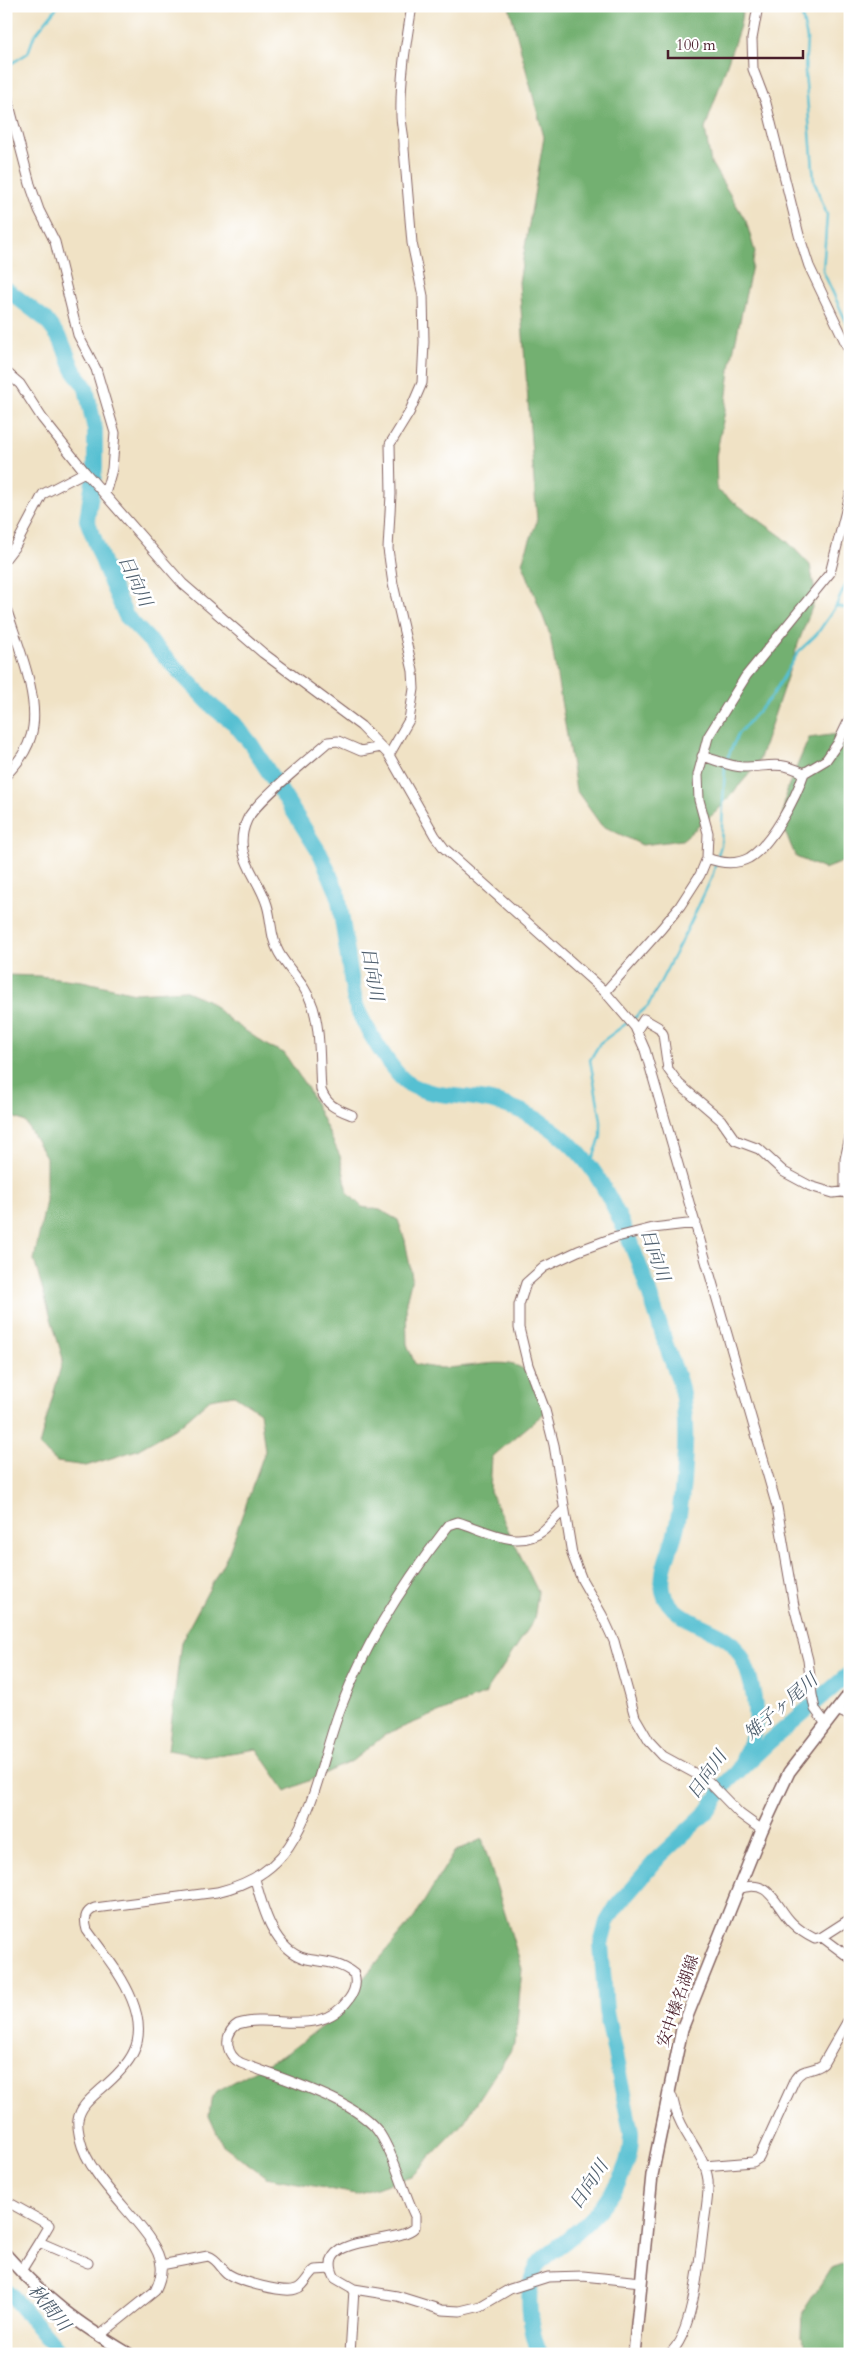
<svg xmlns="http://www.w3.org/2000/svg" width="856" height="2360" font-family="Cardo,'Noto Serif JP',serif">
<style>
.forest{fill:#73b071;stroke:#5e684e}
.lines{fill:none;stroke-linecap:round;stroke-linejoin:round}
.stream{stroke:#56c0d2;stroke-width:2.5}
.river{stroke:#56c0d2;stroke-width:16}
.minor-casing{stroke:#846361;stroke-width:11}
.major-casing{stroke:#846361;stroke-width:14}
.minor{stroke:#fff;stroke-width:9}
.major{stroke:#fff;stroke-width:11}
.labels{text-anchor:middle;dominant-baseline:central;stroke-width:5;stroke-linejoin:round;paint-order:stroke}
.street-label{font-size:16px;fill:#4a1f2b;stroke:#fff}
.water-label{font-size:18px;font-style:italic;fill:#4f5f6e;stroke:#fff}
</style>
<rect width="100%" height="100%" fill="#fff"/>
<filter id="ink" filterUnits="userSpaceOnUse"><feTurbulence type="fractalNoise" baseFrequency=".02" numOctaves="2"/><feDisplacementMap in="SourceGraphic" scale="10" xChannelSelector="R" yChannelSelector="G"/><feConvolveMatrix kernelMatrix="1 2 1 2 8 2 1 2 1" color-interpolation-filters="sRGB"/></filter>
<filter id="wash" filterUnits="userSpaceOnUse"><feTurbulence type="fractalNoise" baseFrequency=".0096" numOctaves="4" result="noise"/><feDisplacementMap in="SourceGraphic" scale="20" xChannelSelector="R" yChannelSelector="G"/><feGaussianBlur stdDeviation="1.12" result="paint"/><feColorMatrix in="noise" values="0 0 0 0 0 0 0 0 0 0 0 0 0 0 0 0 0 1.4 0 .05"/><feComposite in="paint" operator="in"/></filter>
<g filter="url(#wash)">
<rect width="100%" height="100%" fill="#f0e2c5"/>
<path class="forest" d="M 509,6 L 743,6 L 740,26 L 705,129 L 711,163 L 746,221 L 755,252 L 731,362 L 725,411 L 716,456 L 717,490 L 784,538 L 810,565 L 816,597 L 799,641 L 758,764 L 717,811 L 682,840 L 642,845 L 601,825 L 576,790 L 550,635 L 522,562 L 537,521 L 519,282 L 544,137 Z
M 845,733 L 850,736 L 850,859 L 824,869 L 796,857 L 781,823 L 787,789 L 809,738 Z
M 6,975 L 39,976 L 82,981 L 135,993 L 184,990 L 207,1000 L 231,1021 L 268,1046 L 284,1053 L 308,1089 L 340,1156 L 348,1193 L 362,1207 L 380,1210 L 398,1220 L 405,1240 L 412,1277 L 406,1302 L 407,1344 L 415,1364 C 424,1366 433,1368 442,1368 C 493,1367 529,1344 549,1409 L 492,1457 L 490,1492 L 538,1592 L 534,1620 L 485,1694 L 386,1734 L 352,1761 L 286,1791 L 257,1749 L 204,1757 L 168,1750 L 181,1642 L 229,1552 L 265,1451 L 260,1412 L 234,1395 L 210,1399 L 178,1427 L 137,1450 L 86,1466 L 57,1462 L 39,1446 L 63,1359 L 34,1260 L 46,1201 L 46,1157 L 25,1122 L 6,1114 Z
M 482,1839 L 522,1969 L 515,2044 L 464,2122 L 411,2177 L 356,2194 L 266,2177 L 222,2144 L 209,2116 L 211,2100 L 217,2091 L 287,2053 L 325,2024 L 414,1918 L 454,1852 Z
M 850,2261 L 850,2354 L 810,2354 L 801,2337 L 802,2313 L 831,2268 Z"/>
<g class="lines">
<path class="stream" d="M 800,6 L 807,39 L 805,72 L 814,181 L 827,215 L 823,271 L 850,330
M 6,67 L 28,53 L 34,36 L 58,6
M 836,606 L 850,609
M 726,761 L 738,734 L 772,696 L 799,651 L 817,634 L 836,606 L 850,575
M 717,858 L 721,845 L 725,766
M 632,1020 L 648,1006 L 688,928 L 712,877 L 716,863
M 589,1167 L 601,1137 L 601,1120 L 590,1060 L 600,1043 L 627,1023"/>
<path class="river" d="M 6,289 L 45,319 L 61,340 L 73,369 L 86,388 L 95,430 L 95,468 L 87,520 L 111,583 L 126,616 L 214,708 L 234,723 L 251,744 L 321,855 L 338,894 L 355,1003 C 362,1022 392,1074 409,1084 C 430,1096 457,1095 480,1099 C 531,1107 575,1139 601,1183 C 630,1232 648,1287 665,1342 C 670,1357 677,1373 681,1388 C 686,1413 686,1441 684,1466 C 683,1485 681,1506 677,1525 C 673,1547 659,1568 663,1591 C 668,1616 704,1625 724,1637 C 748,1651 757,1699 755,1726 C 753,1740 743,1758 738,1772
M 6,2289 L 61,2354
M 540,2354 C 530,2331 524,2290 536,2268 C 542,2256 557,2248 567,2240 C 599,2214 633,2176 631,2132 L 606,2011 L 601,1944 L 607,1922 L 616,1907 L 659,1857 L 708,1811 L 727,1782 L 768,1743 L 850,1673"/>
</g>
</g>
<g filter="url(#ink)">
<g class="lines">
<g class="minor-casing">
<path id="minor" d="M 758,6 L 752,39 L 753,69 L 766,103 L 799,235 L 809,266 L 850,352
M 819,6 L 825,6
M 6,77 L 8,101 L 30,184 L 39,210 L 55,242 L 78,335 L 96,369 L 115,433 L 112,469 L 105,494
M 6,372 L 20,384 L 42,418 L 85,472 L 183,584 L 263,653 L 361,726 L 389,755 L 435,836 L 444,848 L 605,992 L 635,1027 L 645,1050 L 777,1507 L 794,1606 L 808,1660 L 812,1695 L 815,1709 L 826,1724
M 6,558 L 16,545 L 43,494 L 85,472
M 6,608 C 17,643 42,700 31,736 C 27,751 17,764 6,775
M 389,755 L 409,720 L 414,689 L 413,671 L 393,584 L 388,549 L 391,494 L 390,444 L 409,413 L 422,383 L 424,342 L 423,296 L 412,243 L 404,149 C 405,137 401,127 401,115 C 400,78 406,43 412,6
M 702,756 C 714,759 730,767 743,767 C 770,767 777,760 804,773
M 707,858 C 720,863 736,865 749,858 C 771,845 796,798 804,773 L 826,760 L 838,743 L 850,718
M 605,992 L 662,928 L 680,906 L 700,875 L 707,858 L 708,833 L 699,800 L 698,775 L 708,737 L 746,676 L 830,573 L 850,495
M 637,1030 L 644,1019 L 658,1027 L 663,1034 L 668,1069 L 679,1084 L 721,1120 L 735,1140 L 759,1149 L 784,1172 L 810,1186 L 833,1193 L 850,1191
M 352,1115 C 337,1109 327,1106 321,1090 C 319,1063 321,1033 313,1007 C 306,985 290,972 279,953 C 270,937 272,921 267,905 C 258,875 231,855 247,820 C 255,802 310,758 328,742 L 338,741 L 361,751 L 381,747
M 845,1193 L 845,1159 L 850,1137
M 696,1223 L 653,1228 L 613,1238 L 578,1251 L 544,1267 L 526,1283 L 519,1305 L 519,1328 L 528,1365 L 545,1410 L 554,1445 L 572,1554 L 582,1580 L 602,1615 L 614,1641 L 635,1717 L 649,1741 L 663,1756 L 707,1780 L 740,1814 L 762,1830
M 837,1710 L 850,1716
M 255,1879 C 262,1906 274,1952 307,1959 C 324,1962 340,1962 354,1974 C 357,1983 355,1991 349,1999 C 320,2039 274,2013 238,2024 C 222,2034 226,2056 241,2063 C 279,2078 358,2100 380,2134 C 396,2159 402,2189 415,2216 L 415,2227 C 398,2246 312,2233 335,2278 L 354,2289 L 397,2296 L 442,2310 L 460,2311 L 481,2306 L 510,2289 L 548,2277 L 583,2276 L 641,2282
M 738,1889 C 771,1877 774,1905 792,1923 C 799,1930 807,1935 815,1939 L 822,1937 L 850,1919
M 822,1937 L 850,1958
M 668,2090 C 674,2097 673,2103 676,2111 C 683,2135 705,2155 708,2180 C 709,2194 706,2209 704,2223 C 700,2253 694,2335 669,2354
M 704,2166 L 753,2162 L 759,2158 L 795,2079 C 803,2067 814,2072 823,2064 L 850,2017
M 6,2201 L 49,2225 L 39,2242
M 161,2265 L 208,2256 C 218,2259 220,2268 228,2274 C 239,2281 284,2294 296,2289 C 304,2287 308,2275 315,2270 L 331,2269
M 21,2271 L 39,2242 L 88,2263
M 99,2336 L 155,2291 C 159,2283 162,2274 161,2266 C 159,2231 90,2185 80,2139 C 79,2133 77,2126 78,2120 C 80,2107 90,2099 100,2090 C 131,2064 149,2042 132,2000 C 121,1973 103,1953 87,1930 C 84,1920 84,1912 95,1908 L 217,1892 C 246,1885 272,1872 289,1846 C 317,1804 323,1753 341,1707 C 365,1644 404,1583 445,1530 L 449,1525 L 458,1522 C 486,1530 518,1551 544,1530 C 551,1524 557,1516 564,1510
M 350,2354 L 354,2289"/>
</g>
<g class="major-casing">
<path id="major" d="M 6,2255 C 46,2300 77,2323 129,2354
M 634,2354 L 652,2175 L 682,2029 L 762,1830 L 789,1772 L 850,1693"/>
</g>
<use href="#minor" class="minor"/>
<use href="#major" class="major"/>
</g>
</g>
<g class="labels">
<g class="street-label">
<text transform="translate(678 2001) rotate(-71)">安中榛名湖線</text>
</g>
<g class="water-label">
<text transform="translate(135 581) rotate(65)">日向川</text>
<text transform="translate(372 974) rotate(80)">日向川</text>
<text transform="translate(655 1255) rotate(71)">日向川</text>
<text transform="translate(781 1707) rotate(-41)">雉子ヶ尾川</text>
<text transform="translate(707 1775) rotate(-55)">日向川</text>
<text transform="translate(589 2185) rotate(-56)">日向川</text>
<text transform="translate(49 2308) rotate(50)">秋間川</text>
</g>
</g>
<rect width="856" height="2360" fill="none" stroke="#fff" stroke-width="25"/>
<path d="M668 50v8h135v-8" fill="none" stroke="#4a1f2b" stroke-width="2.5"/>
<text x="676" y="50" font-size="15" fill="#4a1f2b" stroke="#ffffff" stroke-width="4" paint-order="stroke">100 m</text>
</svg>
